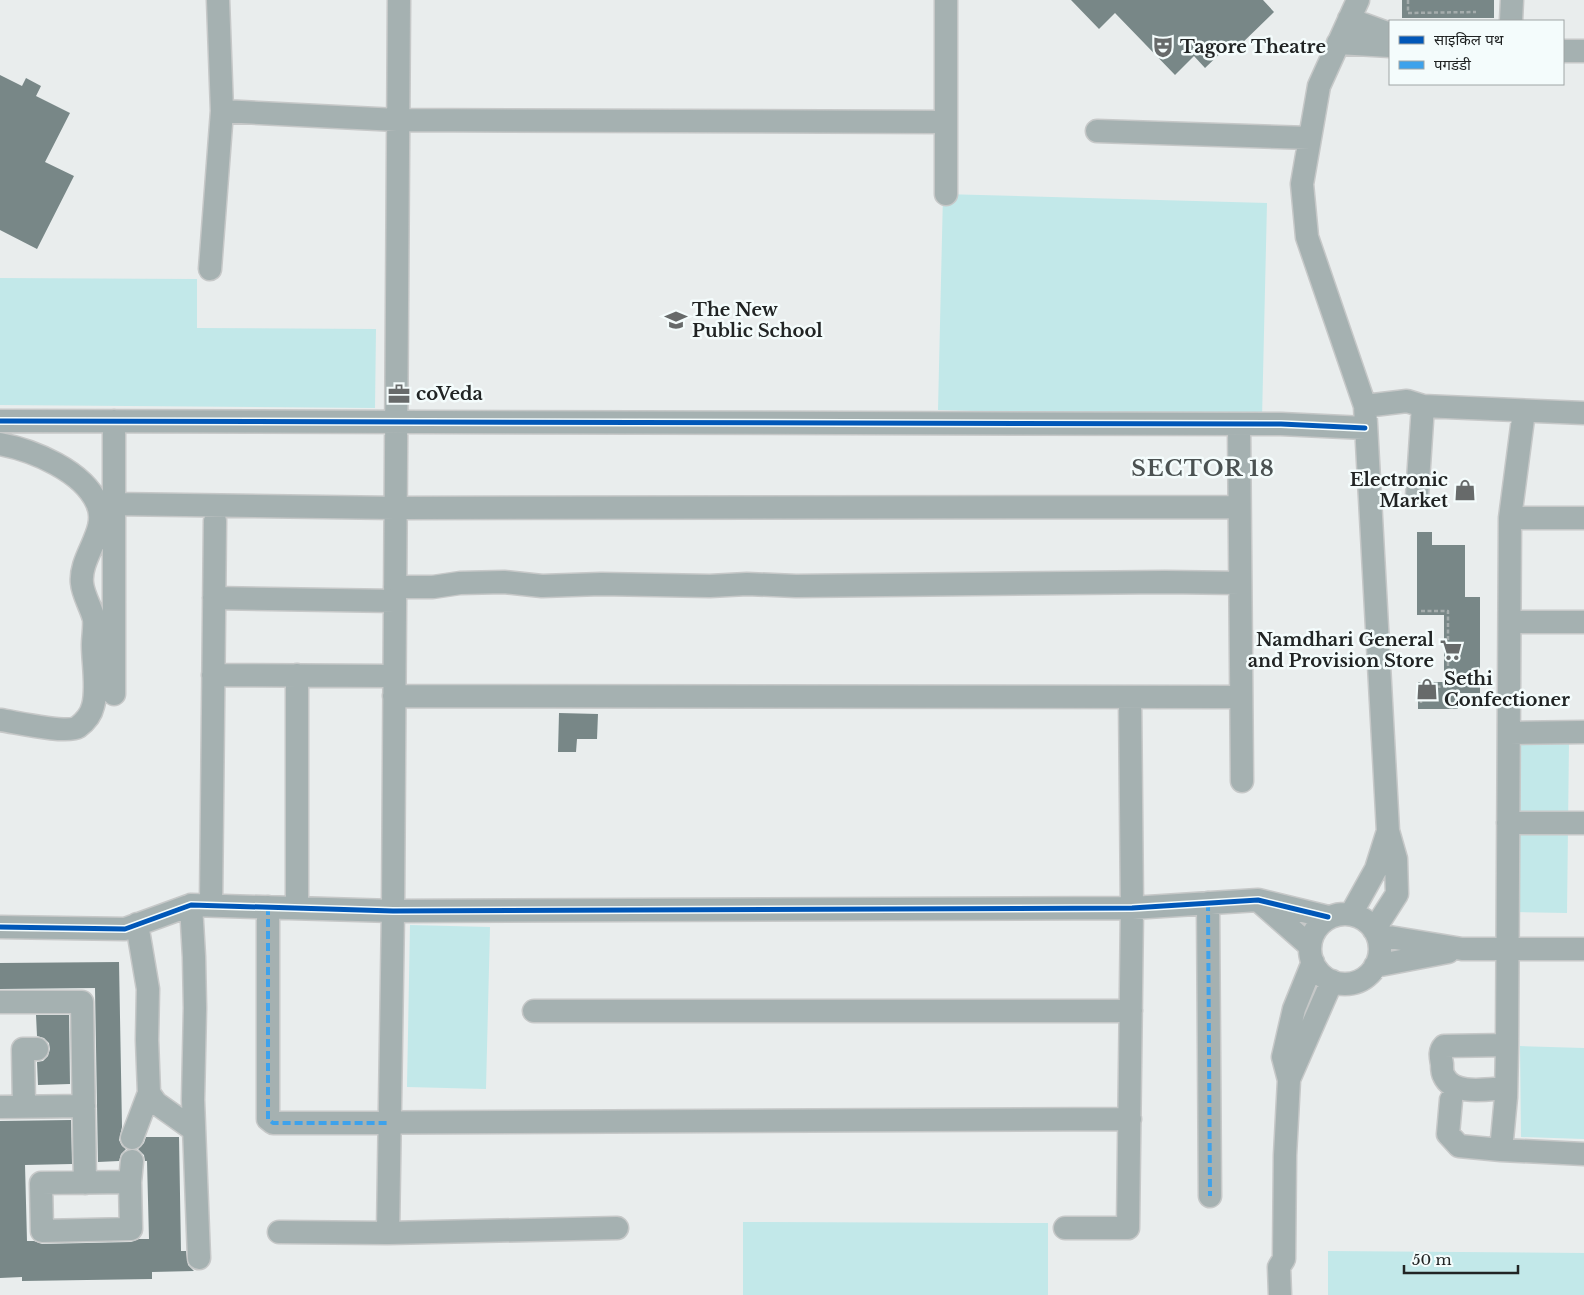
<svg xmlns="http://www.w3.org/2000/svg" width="1584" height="1295" font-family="'Libre Baskerville','Noto Sans Devanagari',serif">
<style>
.green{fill:#c2e8e9}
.building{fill:#788787}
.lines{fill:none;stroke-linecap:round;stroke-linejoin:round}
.minor-casing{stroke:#c6c8c8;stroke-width:25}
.path{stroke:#a4acac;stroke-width:2.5;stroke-dasharray:4 2.5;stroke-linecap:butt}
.minor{stroke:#a5b1b1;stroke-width:22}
.quiet{stroke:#3ea2eb;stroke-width:4;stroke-dasharray:8 4;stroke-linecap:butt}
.cycleway-casing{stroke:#f4fcfc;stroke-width:8}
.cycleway{stroke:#0057b8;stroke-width:5}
.labels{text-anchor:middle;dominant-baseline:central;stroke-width:5;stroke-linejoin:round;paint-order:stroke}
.poi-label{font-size:18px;font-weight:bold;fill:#212424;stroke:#f4fcfc;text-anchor:start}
.district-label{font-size:22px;font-weight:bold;letter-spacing:1px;fill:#4b5252;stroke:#f4fcfc}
</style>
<rect width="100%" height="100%" fill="#e9eded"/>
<path class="green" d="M 943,194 L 1267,203 L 1262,419 L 938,410 Z
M 0,278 L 197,279 L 197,328 L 376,329 L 375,408 L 0,405 Z
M 1518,741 L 1569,742 L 1567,913 L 1517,912 Z
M 410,925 L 490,927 L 486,1089 L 407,1087 Z
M 1520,1046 L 1584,1048 L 1584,1139 L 1521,1137 Z
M 743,1222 L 1048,1223 L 1048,1295 L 743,1295 Z
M 1328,1251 L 1584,1253 L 1584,1295 L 1328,1295 Z"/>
<path class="building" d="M 1071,0 L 1263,0 L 1274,12 L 1236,49 L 1230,44 L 1205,68 L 1194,56 L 1175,75 L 1115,13 L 1099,29 Z
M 1402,0 L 1494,0 L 1494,18 L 1402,18 Z
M 0,75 L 22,86 L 26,78 L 41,86 L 36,96 L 70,113 L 45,162 L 74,176 L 37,249 L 0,230 Z
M 1417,532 L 1432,532 L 1432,545 L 1465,545 L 1465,597 L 1480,597 L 1480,693 L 1458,693 L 1458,709 L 1418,709 L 1418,682 L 1444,682 L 1444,615 L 1417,615 Z
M 559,713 L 598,714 L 597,739 L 577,739 L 576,752 L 558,752 Z
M 119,962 L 122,1127 L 119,1140 L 122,1146 L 126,1149 L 121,1154 L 119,1161 L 98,1162 L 95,988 L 0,989 L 0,963 Z
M 36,1015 L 69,1015 L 70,1084 L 38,1085 L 37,1062 L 43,1061 L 48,1056 L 50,1049 L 49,1043 L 44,1038 L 37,1036 Z
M 71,1120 L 72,1164 L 25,1165 L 27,1241 L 34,1241 L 42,1244 L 131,1242 L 139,1239 L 149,1239 L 147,1161 L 145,1161 L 144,1155 L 138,1149 L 144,1143 L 146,1137 L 179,1137 L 181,1251 L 186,1251 L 188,1265 L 194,1271 L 152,1272 L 152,1279 L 22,1281 L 22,1277 L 0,1278 L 0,1121 Z"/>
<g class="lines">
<g class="minor-casing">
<path id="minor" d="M 1358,0 L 1319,86 L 1302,184 L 1307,237 L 1365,406 L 1388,831 L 1396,859 L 1397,894 L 1374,930
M 1349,19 L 1390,34
M 1511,21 L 1512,0
M 1338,43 L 1390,46
M 1563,51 L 1584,51
M 222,111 L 397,120 L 946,122
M 1097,131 L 1310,138
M 946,194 L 946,0
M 210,269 L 222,111 L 218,0
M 1365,406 L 1407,401 L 1423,406 L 1584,413
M 0,421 L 1281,424 L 1365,428
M 1239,425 L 1242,781
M 0,444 C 33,450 83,471 97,503 C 110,530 79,556 82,583 C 83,595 91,607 94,619 C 95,627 93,637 93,645 C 93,663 98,689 93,706 C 91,715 86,721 78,727 C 67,734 15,722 0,720
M 1417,496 L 1423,406
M 114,504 L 395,508 L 1239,507
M 1510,518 L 1584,518
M 395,587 L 433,587 L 460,583 L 504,582 L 542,586 L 601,584 L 710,586 L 747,584 L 796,586 L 1165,582 L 1240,583
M 214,598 L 395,601
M 1510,622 L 1584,622
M 213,675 L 394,676
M 114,694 L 114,421
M 394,696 L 1241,697
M 1509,733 L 1584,732
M 1508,823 L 1584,823
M 1260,902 L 1310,946
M 1208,903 L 1210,1196
M 191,905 L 194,957 L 195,1008 L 193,1100 L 199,1258
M 211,905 L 215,521
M 268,907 L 268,1119 L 273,1123 L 1130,1119
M 297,908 L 297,675
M 1351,914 L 1376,869 L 1388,831
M1310 949a35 35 0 1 1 70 0a35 35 0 1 1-70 0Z
M 0,927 L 125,929 L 191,905 L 393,911 L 1132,908 L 1258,900 L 1328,917
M 1377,935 L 1462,949 L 1584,949
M 1375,966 L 1448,952
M 0,1002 L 82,1002 L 85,1183
M 534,1011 L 1131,1011
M 1290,1077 L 1332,981
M 1506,1088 C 1488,1089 1453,1096 1444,1076 C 1442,1073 1442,1068 1442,1064 C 1441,1058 1439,1051 1444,1046 L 1507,1045
M 149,1093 L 156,1103 L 194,1130
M 1451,1100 L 1448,1134 L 1459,1146 L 1501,1150 L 1584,1154
M 24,1106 L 23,1049 L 37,1049
M 0,1107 L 84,1106
M 132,1138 L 149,1093 L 147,1040 L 148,989 L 137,924
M 1501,1150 L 1506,1097 L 1507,1045 L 1510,518 L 1524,411
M 130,1182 L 131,1229 L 42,1231 L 41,1183 Z
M 130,1182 L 132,1161
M 1065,1228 L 1128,1228 L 1132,908 L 1130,697
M 279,1232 L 388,1233 L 617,1228
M 388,1233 L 393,911 L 399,0
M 1280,1295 L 1279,1267 L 1284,1259 L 1285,1155 L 1289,1080 L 1283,1057 L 1294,1009 L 1313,962"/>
</g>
<path class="path" d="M 1408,0 L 1408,13 L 1476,12
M 1421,611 L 1448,611 L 1448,687 L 1421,686 L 1421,704"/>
<use href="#minor" class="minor"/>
<path class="quiet" d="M 1208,903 L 1210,1196
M 268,907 L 268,1119 L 273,1123 L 389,1123"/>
<g class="cycleway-casing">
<path id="cycleway" d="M 0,421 L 1281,424 L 1365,428
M 0,927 L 125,929 L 191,905 L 393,911 L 1132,908 L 1258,900 L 1328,917"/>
</g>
<use href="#cycleway" class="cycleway"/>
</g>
<defs>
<g id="theatre-bare" transform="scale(1.725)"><path d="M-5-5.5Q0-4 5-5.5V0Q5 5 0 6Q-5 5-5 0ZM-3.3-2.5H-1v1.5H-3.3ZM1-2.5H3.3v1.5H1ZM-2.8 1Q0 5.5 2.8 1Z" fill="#676a6a" stroke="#f4fcfc" stroke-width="2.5" paint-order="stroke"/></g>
<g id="school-bare" transform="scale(1.725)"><path d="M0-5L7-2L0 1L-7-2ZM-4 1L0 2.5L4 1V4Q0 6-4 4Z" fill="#676a6a" stroke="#f4fcfc" stroke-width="2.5" paint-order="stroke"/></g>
<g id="office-bare" transform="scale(1.725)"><path d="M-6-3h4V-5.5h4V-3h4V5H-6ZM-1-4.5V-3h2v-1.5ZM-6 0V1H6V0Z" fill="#676a6a" stroke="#f4fcfc" stroke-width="2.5" paint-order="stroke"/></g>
<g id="shop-bare" transform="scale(1.725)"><path d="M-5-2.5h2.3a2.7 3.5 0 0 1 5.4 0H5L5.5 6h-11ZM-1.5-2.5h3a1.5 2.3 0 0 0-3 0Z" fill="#676a6a" stroke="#f4fcfc" stroke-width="2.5" paint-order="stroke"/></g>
<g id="supermarket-bare" transform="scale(1.725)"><path d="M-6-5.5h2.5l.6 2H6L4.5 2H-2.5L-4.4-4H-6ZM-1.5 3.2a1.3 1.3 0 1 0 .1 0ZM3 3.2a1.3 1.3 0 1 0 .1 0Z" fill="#676a6a" stroke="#f4fcfc" stroke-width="2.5" paint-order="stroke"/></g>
</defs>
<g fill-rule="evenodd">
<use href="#theatre-bare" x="1163" y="47"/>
<use href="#school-bare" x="676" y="320"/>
<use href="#office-bare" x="399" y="394"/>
<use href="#shop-bare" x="1465" y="490"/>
<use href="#supermarket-bare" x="1451" y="650"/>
<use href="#shop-bare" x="1427" y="689"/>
</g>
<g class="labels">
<g class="poi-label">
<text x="1180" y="47">Tagore Theatre</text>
<text x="692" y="310">The New<tspan x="692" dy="21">Public School</tspan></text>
<text x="416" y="394">coVeda</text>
<text x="1448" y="480" text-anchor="end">Electronic<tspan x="1448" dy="21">Market</tspan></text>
<text x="1434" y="640" text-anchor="end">Namdhari General<tspan x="1434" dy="21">and Provision Store</tspan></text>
<text x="1444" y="679">Sethi<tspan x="1444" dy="21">Confectioner</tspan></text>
</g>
<g class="district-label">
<text x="1203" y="468">SECTOR 18</text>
</g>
</g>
<rect x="1389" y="20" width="175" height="65" fill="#f4fcfc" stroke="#a0a6a6"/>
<rect x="1399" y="36" width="25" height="8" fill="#0057b8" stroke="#a0a6a6"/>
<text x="1434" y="45" font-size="15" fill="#212424">साइकिल पथ</text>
<rect x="1399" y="61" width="25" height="8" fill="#3ea2eb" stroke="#a0a6a6"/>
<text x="1434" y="70" font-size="15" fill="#212424">पगडंडी</text>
<path d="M1404 1265v8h114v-8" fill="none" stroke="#212424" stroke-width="2.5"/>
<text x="1412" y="1265" font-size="15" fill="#212424" stroke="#f4fcfc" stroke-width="4" paint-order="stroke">50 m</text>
</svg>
